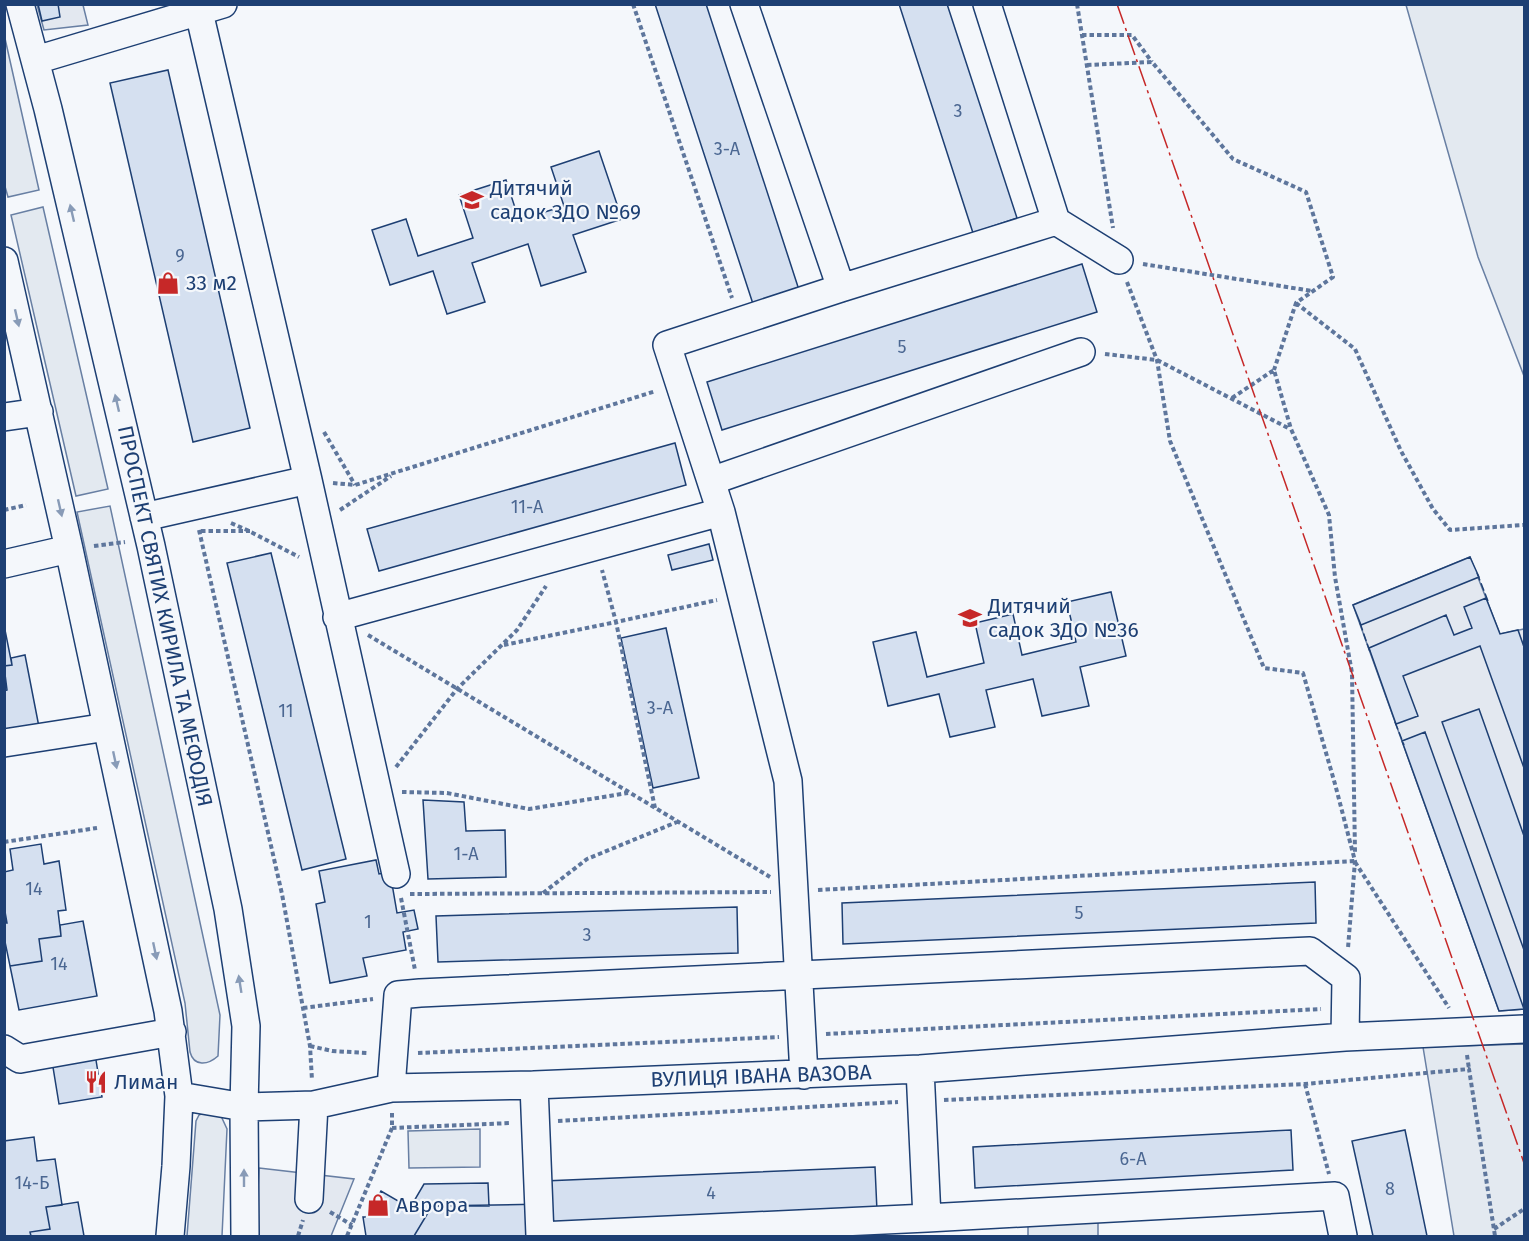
<svg xmlns="http://www.w3.org/2000/svg" width="1529" height="1241" font-family="'Fira Sans',sans-serif">
<style>
.green{fill:#e3e9f0;stroke:#687fa3;stroke-width:1.5}
.parking{fill:#e3e8f0;stroke:#687fa3;stroke-width:1.5}
.building{fill:#d5e0f0;stroke:#1d3f73;stroke-width:1.5}
.lines{fill:none;stroke-linecap:round;stroke-linejoin:round}
.minor-casing{stroke:#1d3f73;stroke-width:30}
.path{stroke:#5e769c;stroke-width:4;stroke-dasharray:4.5 3;stroke-linecap:butt}
.minor{stroke:#f4f7fb;stroke-width:27}
.fence{stroke:#1d3f73;stroke-width:1.5;stroke-dasharray:8 3;stroke-linecap:butt}
.power{stroke:#c62828;stroke-width:1.5;stroke-dasharray:21 4.5 3 4.5;stroke-linecap:butt}
.oneway{fill:#889bb7}
.labels{text-anchor:middle;dominant-baseline:central;stroke-width:4.5;stroke-linejoin:round;paint-order:stroke}
.number-label{font-size:18px;fill:#4b6792}
.poi-label{font-size:21px;fill:#1d3f73;stroke:#f4f7fb;text-anchor:start}
.street-label{font-size:21px;fill:#1d3f73;stroke:#f4f7fb}
</style>
<rect width="100%" height="100%" fill="#f4f7fb"/>
<path class="green" d="M 1406,5 L 1524,5 L 1524,376 L 1478,257 Z
M 4,34 L 39,190 L 8,197 L 4,183 Z
M 43,207 L 108,489 L 76,496 L 11,215 Z
M 110,506 L 220,1015 L 218,1056 C 208,1065 194,1067 190,1052 L 185,1003 L 77,512 Z
M 1524,1044 L 1524,1236 L 1454,1236 L 1423,1047 Z
M 209,1110 L 221,1116 L 227,1129 L 222,1236 L 187,1236 L 196,1121 L 199,1115 Z
M 480,1129 L 480,1167 L 409,1168 L 408,1131 Z
M 1098,1222 L 1098,1236 L 1028,1236 L 1028,1223 Z"/>
<path class="parking" d="M 37,5 L 83,5 L 88,25 L 44,30 Z
M 1470,557 L 1500,634 L 1524,629 L 1524,1009 L 1499,1011 L 1353,605 Z
M 259,1168 L 354,1179 L 331,1236 L 256,1236 Z"/>
<path class="building" d="M 38,4 L 58,4 L 60,17 L 42,21 Z
M 655,4 L 706,4 L 800,293 L 754,307 Z
M 899,4 L 947,4 L 1017,218 L 973,233 Z
M 168,70 L 250,428 L 193,442 L 110,83 Z
M 599,151 L 622,219 L 573,235 L 586,272 L 541,286 L 528,244 L 472,263 L 485,302 L 447,314 L 433,271 L 390,285 L 372,230 L 406,219 L 418,256 L 473,238 L 459,195 L 506,180 L 519,220 L 564,206 L 551,167 Z
M 1082,264 L 1097,312 L 722,430 L 707,382 Z
M 675,443 L 686,485 L 379,571 L 367,529 Z
M 709,544 L 713,560 L 672,570 L 668,555 Z
M 271,553 L 346,859 L 302,870 L 227,563 Z
M 1470,557 L 1479,577 L 1361,625 L 1353,605 Z
M 1111,592 L 1126,656 L 1080,667 L 1089,706 L 1042,716 L 1033,679 L 986,690 L 995,727 L 950,737 L 939,694 L 888,706 L 873,642 L 916,632 L 927,677 L 984,663 L 975,623 L 1013,614 L 1022,655 L 1076,642 L 1067,602 Z
M 1486,598 L 1500,634 L 1518,630 L 1524,647 L 1524,768 L 1480,646 L 1403,676 L 1418,716 L 1396,724 L 1369,648 L 1446,615 L 1454,635 L 1472,628 L 1464,607 Z
M 4,625 L 12,665 L 4,666 Z
M 666,628 L 699,778 L 653,788 L 621,638 Z
M 25,655 L 39,727 L 4,733 L 4,691 L 7,690 L 4,666 L 12,665 L 11,658 Z
M 1479,709 L 1524,836 L 1524,950 L 1442,722 Z
M 1425,732 L 1524,1009 L 1499,1011 L 1402,741 Z
M 423,800 L 464,802 L 466,831 L 505,830 L 506,877 L 428,879 Z
M 41,844 L 44,864 L 59,861 L 66,910 L 58,911 L 61,936 L 39,939 L 42,961 L 10,966 L 4,937 L 4,923 L 7,923 L 4,906 L 4,872 L 13,870 L 10,849 Z
M 376,860 L 379,874 L 390,872 L 397,913 L 414,910 L 418,929 L 403,932 L 406,950 L 363,958 L 367,976 L 330,983 L 316,904 L 325,902 L 319,871 Z
M 1315,882 L 1316,923 L 843,944 L 842,903 Z
M 737,907 L 738,953 L 438,962 L 436,916 Z
M 83,921 L 97,996 L 19,1010 L 10,966 L 42,961 L 39,939 L 61,936 L 60,925 Z
M 95,1054 L 102,1097 L 59,1104 L 52,1061 Z
M 1291,1130 L 1293,1170 L 975,1188 L 973,1147 Z
M 1405,1130 L 1427,1236 L 1373,1236 L 1352,1141 Z
M 34,1137 L 37,1161 L 55,1159 L 62,1205 L 46,1207 L 50,1229 L 30,1232 L 31,1236 L 4,1236 L 4,1141 Z
M 875,1167 L 877,1211 L 547,1225 L 544,1181 Z
M 488,1183 L 489,1206 L 432,1206 L 414,1236 L 366,1236 L 363,1217 L 366,1217 L 381,1191 L 410,1208 L 424,1184 Z
M 78,1202 L 84,1236 L 31,1236 L 30,1232 L 50,1229 L 46,1207 Z
M 546,1204 L 534,1236 L 414,1236 L 432,1206 Z"/>
<g class="lines">
<g class="minor-casing">
<path id="minor" d="M 20,4 L 48,109 L 151,546 L 228,909 L 246,1026 L 244,1107 L 245,1236
M 744,4 L 841,288
M 987,4 L 1056,221 L 1119,260
M 199,12 L 308,480 L 396,874
M 36,60 L 223,4
M 4,261 L 69,549 L 168,1011 L 179,1096 L 176,1166 L 170,1236
M 4,417 L 39,412
M 711,481 L 1081,352
M 721,512 L 667,345 L 841,288 L 1056,221
M 144,517 L 308,480
M 4,564 L 69,549
M 337,617 L 721,512 L 788,781 L 804,1075
M 4,743 L 107,727
M 4,1049 L 20,1059 L 172,1032
M 534,1085 L 540,1236 L 927,1218 L 920,1069
M 391,1088 L 398,995 L 420,993 L 1310,951 L 1346,978 L 1345,1037
M 179,1096 L 244,1107 L 314,1105 L 391,1088 L 534,1085 L 920,1069 L 1345,1037 L 1524,1029
M 309,1199 L 314,1105
M 927,1218 L 1335,1196 L 1343,1236"/>
</g>
<path class="path" d="M 633,4 L 732,298
M 1077,4 L 1113,228
M 1082,35 L 1132,35 L 1152,62
M 1087,65 L 1152,62 L 1233,159 L 1306,192 L 1333,277 L 1296,303 L 1274,370
M 1143,264 L 1312,291
M 1127,282 L 1157,360 L 1170,441 L 1264,668 L 1303,673 L 1335,784 L 1355,861 L 1348,948
M 1296,303 L 1355,349 L 1401,451 L 1433,509 L 1450,530 L 1524,525
M 1105,354 L 1157,360 L 1290,429
M 1232,398 L 1274,370 L 1291,429 L 1329,515 L 1335,577 L 1352,673 L 1355,852
M 324,432 L 355,485
M 333,483 L 355,485 L 656,391
M 4,510 L 26,505
M 340,510 L 391,476
M 231,523 L 247,530 L 299,557
M 199,530 L 282,894 L 310,1046 L 312,1080
M 201,531 L 250,531
M 94,546 L 125,542
M 368,635 L 770,877
M 504,645 L 616,622 L 602,570
M 396,767 L 457,689 L 517,630 L 546,586
M 402,792 L 447,793 L 529,809 L 628,793
M 655,808 L 616,622 L 717,600
M 4,842 L 97,828
M 1355,862 L 1449,1008
M 818,890 L 1355,861
M 543,893 L 587,859 L 677,822
M 410,894 L 771,892
M 401,898 L 415,970
M 303,1008 L 373,999
M 826,1034 L 1321,1009
M 310,1046 L 332,1051 L 368,1053
M 418,1053 L 779,1037
M 1467,1055 L 1469,1069
M 1305,1084 L 1329,1174
M 944,1100 L 1305,1084 L 1469,1069 L 1495,1236
M 558,1121 L 898,1102
M 392,1128 L 511,1123
M 330,1212 L 352,1225
M 1494,1229 L 1524,1209
M 298,1236 L 303,1220
M 347,1236 L 392,1128 L 392,1111"/>
<use href="#minor" class="minor"/>
<path class="fence" d="M 1477,573 L 1488,601
M 1360,623 L 1370,652
M 1395,722 L 1404,745"/>
<path class="power" d="M 1117,4 L 1524,1163"/>
</g>
<defs><path id="oneway-solid" d="M-6-.8H1V-3.2L6.5 0L1 3.2V.8H-6Z" transform="scale(1.5)"/></defs>
<g class="oneway">
<use href="#oneway-solid" transform="translate(72 213) rotate(-103)"/>
<use href="#oneway-solid" transform="translate(17 318) rotate(77)"/>
<use href="#oneway-solid" transform="translate(117 403) rotate(-103)"/>
<use href="#oneway-solid" transform="translate(60 508) rotate(77)"/>
<use href="#oneway-solid" transform="translate(115 760) rotate(78)"/>
<use href="#oneway-solid" transform="translate(155 951) rotate(78)"/>
<use href="#oneway-solid" transform="translate(240 984) rotate(-99)"/>
<use href="#oneway-solid" transform="translate(244 1178) rotate(-90)"/>
</g>
<defs>
<g id="school-bare" transform="scale(1.8)"><path d="M0-5L7-2L0 1L-7-2ZM-4 1L0 2.5L4 1V4Q0 6-4 4Z" fill="#c62828" stroke="#f4f7fb" stroke-width="2.5" paint-order="stroke"/></g>
<g id="shop-bare" transform="scale(1.8)"><path d="M-5-2.5h2.3a2.7 3.5 0 0 1 5.4 0H5L5.5 6h-11ZM-1.5-2.5h3a1.5 2.3 0 0 0-3 0Z" fill="#c62828" stroke="#f4f7fb" stroke-width="2.5" paint-order="stroke"/></g>
<g id="restaurant-bare" transform="scale(1.8)"><path d="M-5-6h1v4h1v-4h1v4h1v-4h1v5L-1.5 .5V6h-2V.5L-5-1ZM5-6V6H3V1.5H1.5Q1.5-4 5-6Z" fill="#c62828" stroke="#f4f7fb" stroke-width="2.5" paint-order="stroke"/></g>
</defs>
<g fill-rule="evenodd">
<use href="#school-bare" x="472" y="200"/>
<use href="#shop-bare" x="168" y="283"/>
<use href="#school-bare" x="970" y="618"/>
<use href="#restaurant-bare" x="96" y="1082"/>
<use href="#shop-bare" x="378" y="1205"/>
</g>
<g class="labels">
<g class="number-label">
<text x="958" y="111">3</text>
<text x="727" y="149">3-А</text>
<text x="180" y="256">9</text>
<text x="902" y="347">5</text>
<text x="527" y="507">11-А</text>
<text x="660" y="708">3-А</text>
<text x="286" y="711">11</text>
<text x="466" y="854">1-А</text>
<text x="34" y="889">14</text>
<text x="1079" y="913">5</text>
<text x="368" y="922">1</text>
<text x="587" y="935">3</text>
<text x="59" y="964">14</text>
<text x="1133" y="1159">6-А</text>
<text x="32" y="1183">14-Б</text>
<text x="1390" y="1189">8</text>
<text x="711" y="1193">4</text>
</g>
<g class="poi-label">
<text x="490" y="188">Дитячий<tspan x="490" dy="24">садок ЗДО №69</tspan></text>
<text x="186" y="283">33 м2</text>
<text x="988" y="606">Дитячий<tspan x="988" dy="24">садок ЗДО №36</tspan></text>
<text x="114" y="1082">Лиман</text>
<text x="396" y="1205">Аврора</text>
</g>
<g class="street-label">
<text transform="translate(165 616) rotate(78)">ПРОСПЕКТ СВЯТИХ КИРИЛА ТА МЕФОДІЯ</text>
<text transform="translate(761 1076) rotate(-2)">ВУЛИЦЯ ІВАНА ВАЗОВА</text>
</g>
</g>
<rect width="1529" height="1241" fill="none" stroke="#1d3f73" stroke-width="12"/>
</svg>
